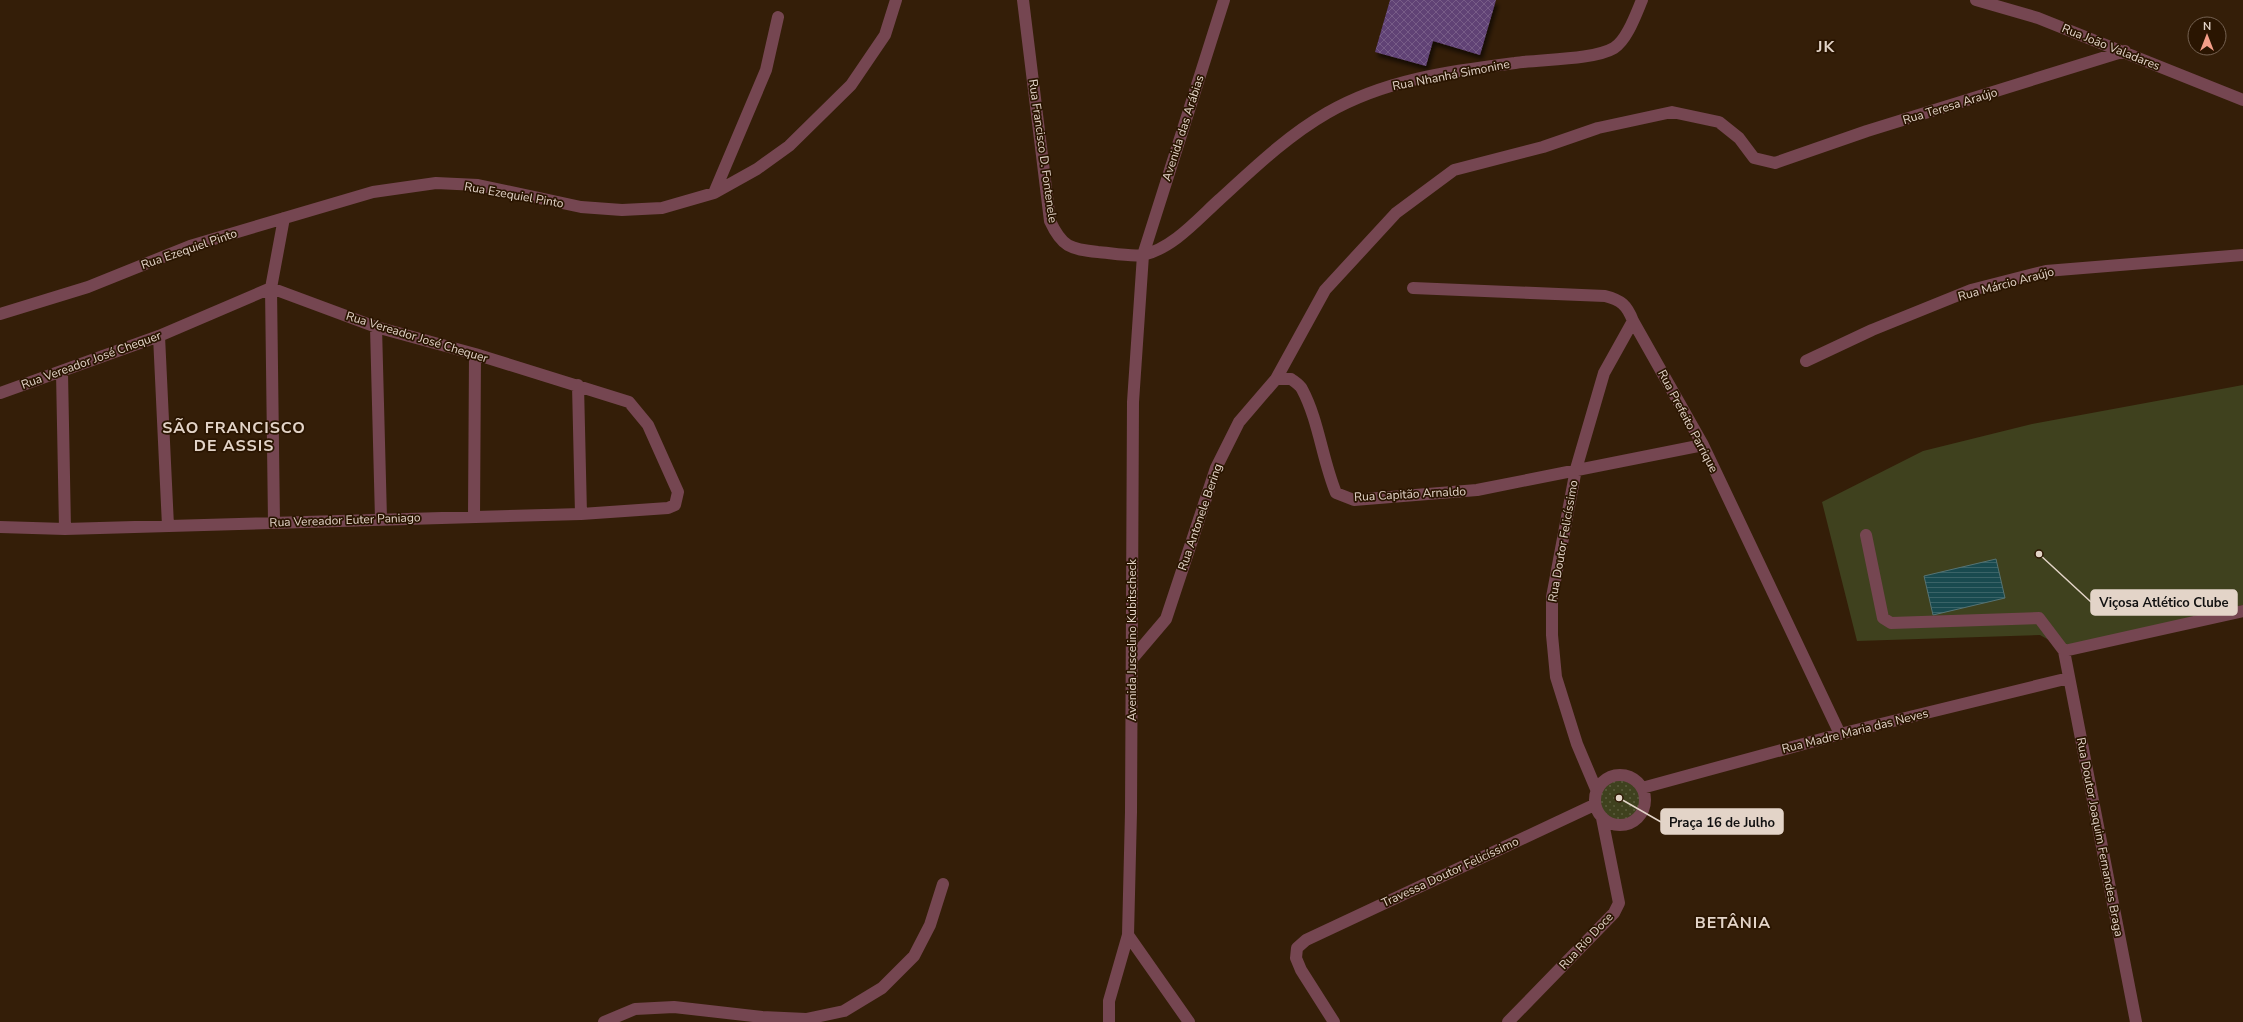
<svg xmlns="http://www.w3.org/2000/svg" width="2243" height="1022" font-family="'Nunito Sans',sans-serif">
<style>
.park{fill:url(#park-dots)}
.garden{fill:#3f411e}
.water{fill:url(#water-rules);stroke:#567373}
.building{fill:url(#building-cross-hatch);filter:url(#shadow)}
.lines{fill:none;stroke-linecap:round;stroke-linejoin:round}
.minor{stroke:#754651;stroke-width:12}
.labels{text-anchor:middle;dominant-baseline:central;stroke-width:3.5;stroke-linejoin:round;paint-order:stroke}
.street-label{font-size:12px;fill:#e3d4c8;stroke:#2a1501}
.district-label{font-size:16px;font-weight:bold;letter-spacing:1px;fill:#e3d4c8;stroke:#2a1501}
.leader{fill:none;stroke:#e3d4c8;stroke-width:1.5}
.callout-dot{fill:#e3d4c8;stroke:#2a1501;stroke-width:1.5}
.callout{fill:#e3d4c8;stroke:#e3d4c8;stroke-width:1.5}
.callout-label{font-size:13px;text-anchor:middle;font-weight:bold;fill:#111}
</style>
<defs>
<pattern id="park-dots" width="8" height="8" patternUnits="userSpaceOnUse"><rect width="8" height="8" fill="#3f411e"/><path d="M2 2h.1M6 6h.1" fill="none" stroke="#5b5c3d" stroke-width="1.8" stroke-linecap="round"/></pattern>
<pattern id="water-rules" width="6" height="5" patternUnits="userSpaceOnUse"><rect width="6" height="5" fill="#194a4f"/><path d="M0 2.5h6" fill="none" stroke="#3a6367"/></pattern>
<pattern id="building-cross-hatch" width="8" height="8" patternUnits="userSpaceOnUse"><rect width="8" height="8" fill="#604275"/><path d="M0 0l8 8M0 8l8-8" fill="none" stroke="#775c87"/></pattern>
<filter id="shadow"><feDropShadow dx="2.5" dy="4.5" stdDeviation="2" flood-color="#0009"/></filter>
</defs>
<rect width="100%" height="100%" fill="#341e08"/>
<path class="park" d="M 1620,779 L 1641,788 C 1651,824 1594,837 1597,795 L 1606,783 Z"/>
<path class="garden" d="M 2243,385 L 2243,605 L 2063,648 L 2040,635 L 1857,641 L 1822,502 L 1923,451 L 2032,424 Z"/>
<path class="water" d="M 1996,559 L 2005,598 L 1933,615 L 1924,576 Z"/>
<path class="building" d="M 1390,0 L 1496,0 L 1480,55 L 1433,41 L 1426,66 L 1375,52 Z"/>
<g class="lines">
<path class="minor" d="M 1023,0 L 1050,221 C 1062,247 1070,249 1098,252 C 1110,253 1132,257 1143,255 C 1173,248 1197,220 1219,200 C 1253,169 1287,136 1327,113 C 1384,80 1450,71 1515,63 C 1540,59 1594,60 1614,48 C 1627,40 1636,14 1642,0
M 1976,0 L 2038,18 L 2243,100
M 714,193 L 766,70 L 778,17
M 1413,288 L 1605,296 C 1621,300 1627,305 1633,321 L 1703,445 L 1840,734
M 0,314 L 88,287 L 190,246 L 373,192 L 436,183 L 478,185 L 581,207 L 622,210 L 662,208 L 714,193 L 757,169 L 789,146 L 851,85 L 885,35 L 896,0
M 376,327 L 381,519
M 159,336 L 168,526
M 1806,361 L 1872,330 L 1971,290 L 2046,271 L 2243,255
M 62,372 L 65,529
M 1276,379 L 1291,379 C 1295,382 1300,385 1302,389 C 1319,421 1322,459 1336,493 L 1354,500 L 1477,490 L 1703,445
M 578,385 L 581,514
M 0,393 L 159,336 L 271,288 L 376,327 L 475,354 L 629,402 L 648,425 L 678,492 L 675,505 L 668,508 L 581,514 L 65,529 L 0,527
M 474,517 L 475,354
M 274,523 L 271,288 L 284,218
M 1866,535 L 1883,618 L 1891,623 L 2039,618 L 2064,651 L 2136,1022
M 2064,651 L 2243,611
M 1132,659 L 1166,619 L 1216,468 L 1239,422 L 1276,379 L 1325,290 L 1396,213 L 1454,170 L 1543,147 L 1598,128 L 1672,112 L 1719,122 L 1739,138 L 1754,158 L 1775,163 L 1867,131 L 2125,51
M1595 800a25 25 0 1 1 50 0a25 25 0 1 1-50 0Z
M 1642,788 L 1840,734 L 2069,678
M 1596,789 L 1577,744 L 1556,677 L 1552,635 L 1552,597 L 1576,469 L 1604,373 L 1633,321
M 1128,935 L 1189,1022
M 604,1022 L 635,1009 L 674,1007 L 762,1017 L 806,1019 L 844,1011 L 882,988 L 914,956 L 930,925 L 943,884
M 1109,1022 L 1109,1001 L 1128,935 L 1131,812 L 1133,402 L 1143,255 L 1224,0
M 1334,1022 L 1301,970 L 1296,958 L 1297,948 L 1306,940 L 1594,805
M 1508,1022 L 1614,913 L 1619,903 L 1602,818"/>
</g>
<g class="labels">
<g class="street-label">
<text transform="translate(2111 47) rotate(22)">Rua João Valadares</text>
<text transform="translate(1451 75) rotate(-11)">Rua Nhanhá Simonine</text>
<text transform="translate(1950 106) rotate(-17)">Rua Teresa Araújo</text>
<text transform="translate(1183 128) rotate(-72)">Avenida das Arábias</text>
<text transform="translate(1043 151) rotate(82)">Rua Francisco D. Fontenele</text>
<text transform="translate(514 195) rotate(10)">Rua Ezequiel Pinto</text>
<text transform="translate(189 249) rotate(-19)">Rua Ezequiel Pinto</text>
<text transform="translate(2006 284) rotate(-15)">Rua Márcio Araújo</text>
<text transform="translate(417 337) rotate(17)">Rua Vereador José Chequer</text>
<text transform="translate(91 360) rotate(-20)">Rua Vereador José Chequer</text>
<text transform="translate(1688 421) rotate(62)">Rua Prefeito Parrique</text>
<text transform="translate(1410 494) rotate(-3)">Rua Capitão Arnaldo</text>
<text transform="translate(1200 517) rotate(-71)">Rua Antonele Bering</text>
<text transform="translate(345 520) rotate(-2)">Rua Vereador Euter Paniago</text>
<text transform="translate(1563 541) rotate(-80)">Rua Doutor Felicíssimo</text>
<text transform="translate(1132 640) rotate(-90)">Avenida Juscelino Kubitscheck</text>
<text transform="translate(1855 731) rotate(-14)">Rua Madre Maria das Neves</text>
<text transform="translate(2100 837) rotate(79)">Rua Doutor Joaquim Fernandes Braga</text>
<text transform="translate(1450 872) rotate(-25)">Travessa Doutor Felicíssimo</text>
<text transform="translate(1586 941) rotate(-47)">Rua Rio Doce</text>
</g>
<g class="district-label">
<text x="1826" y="47">JK</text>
<text x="234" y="428">SÃO FRANCISCO<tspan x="234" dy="18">DE ASSIS</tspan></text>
<text x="1733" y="923">BETÂNIA</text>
</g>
</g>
<path class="leader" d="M2039 554L2091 602M1619 798L1661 822"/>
<g class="callout-dot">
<circle cx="2039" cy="554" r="4"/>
<circle cx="1619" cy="798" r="4"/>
</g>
<g class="callout">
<rect x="2091" y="590" width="146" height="25" rx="4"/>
<rect x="1661" y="809" width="122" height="25" rx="4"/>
</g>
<g class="callout-label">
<text x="2164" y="607">Viçosa Atlético Clube</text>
<text x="1722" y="827">Praça 16 de Julho</text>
</g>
<g transform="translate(2207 36)"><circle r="19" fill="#2a1501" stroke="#746151"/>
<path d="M0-3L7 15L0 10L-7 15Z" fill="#f49e88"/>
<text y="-6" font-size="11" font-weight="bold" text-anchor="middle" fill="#e3d4c8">N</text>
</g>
</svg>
